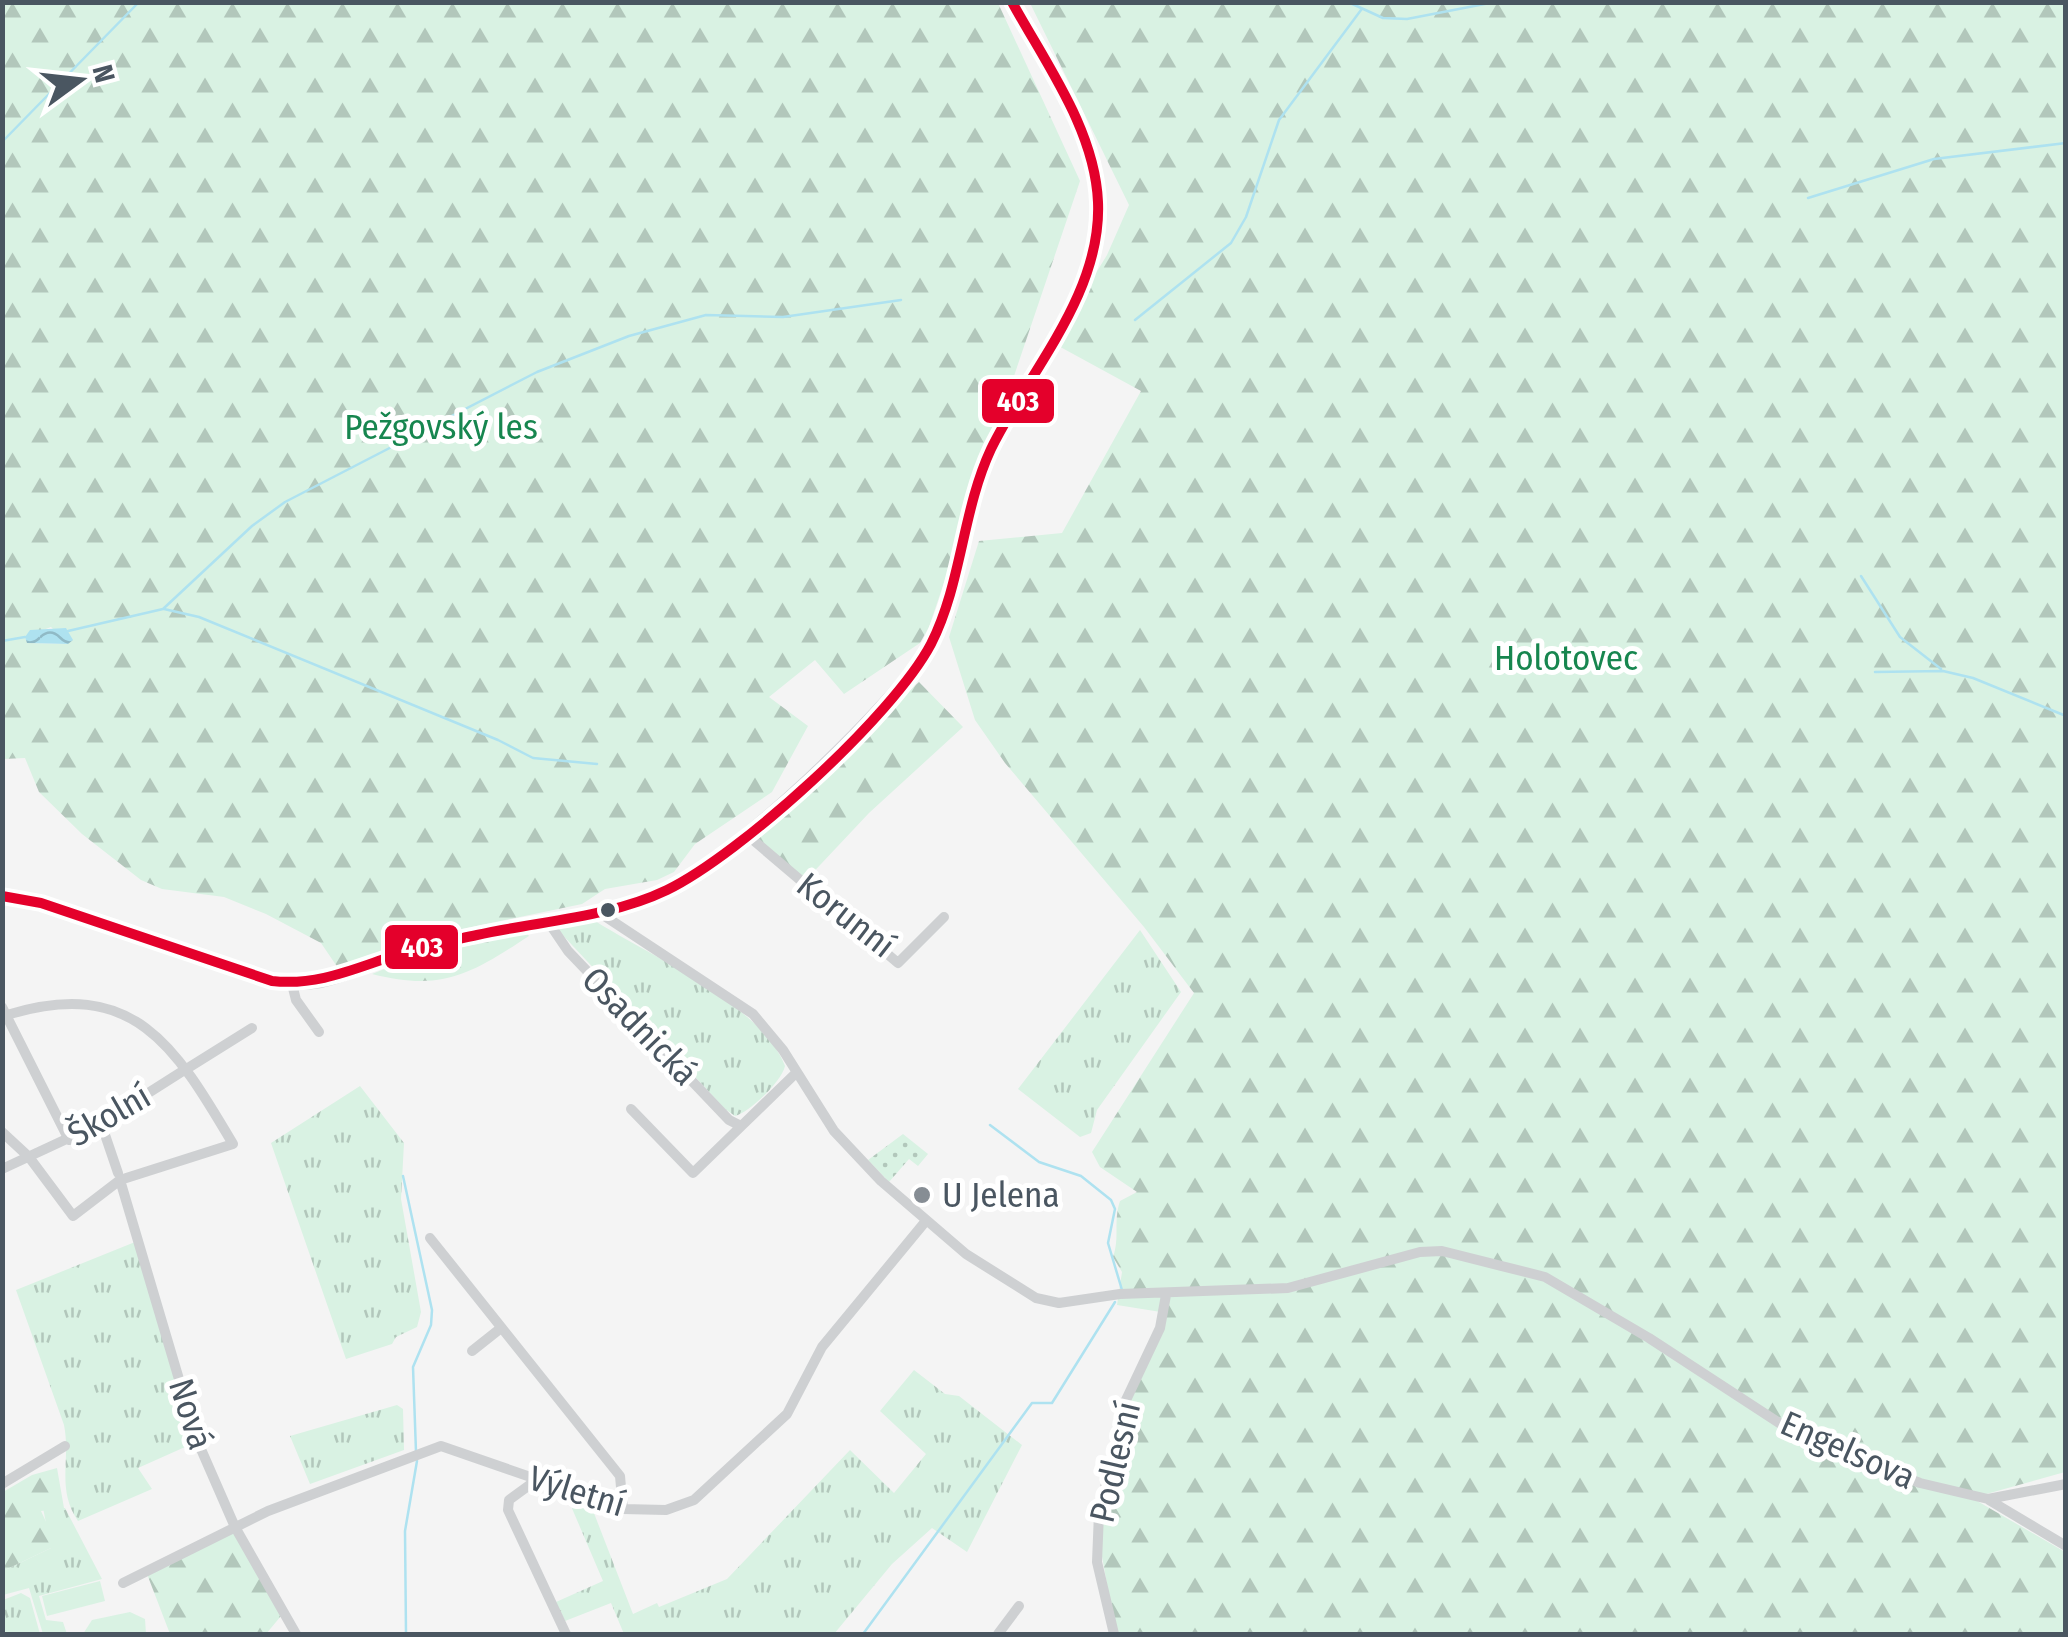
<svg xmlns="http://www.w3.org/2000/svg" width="2068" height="1637" font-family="'Fira Sans Condensed',sans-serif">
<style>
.grass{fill:url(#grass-tufts)}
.forest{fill:url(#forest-firs);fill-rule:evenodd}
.park{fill:url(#park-dots)}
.pitch{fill:#d9f2e3}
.water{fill:url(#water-waves)}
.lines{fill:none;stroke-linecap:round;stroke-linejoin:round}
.stream{stroke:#aee2f0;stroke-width:2.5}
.street{stroke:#ced0d2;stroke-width:10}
.secondary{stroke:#ced0d4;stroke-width:14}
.bus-1-casing{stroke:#fff;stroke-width:18}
.bus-1{stroke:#e4002b;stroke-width:10}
.bus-dot{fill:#4a5661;stroke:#fff;stroke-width:4}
.poi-dot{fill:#868d94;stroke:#fff;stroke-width:4}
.labels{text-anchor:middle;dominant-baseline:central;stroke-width:10;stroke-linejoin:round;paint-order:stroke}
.park-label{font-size:35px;fill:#17864f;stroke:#fff}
.street-label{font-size:35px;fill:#4a5661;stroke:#fff}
.poi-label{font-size:35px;fill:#4a5661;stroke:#fff;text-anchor:start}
.line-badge{stroke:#fff;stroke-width:4}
.badge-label{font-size:28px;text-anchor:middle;font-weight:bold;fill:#fff}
</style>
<defs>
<pattern id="grass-tufts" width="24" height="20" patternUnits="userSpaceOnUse" patternTransform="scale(2.5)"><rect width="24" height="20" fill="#d9f2e3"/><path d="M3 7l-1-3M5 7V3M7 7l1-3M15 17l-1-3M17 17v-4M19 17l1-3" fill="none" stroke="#b2c7bb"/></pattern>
<pattern id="forest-firs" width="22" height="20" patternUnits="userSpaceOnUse" patternTransform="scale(2.5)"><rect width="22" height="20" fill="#d9f2e3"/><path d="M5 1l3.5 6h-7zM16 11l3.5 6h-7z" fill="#b2c7bb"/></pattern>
<pattern id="park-dots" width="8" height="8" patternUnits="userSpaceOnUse" patternTransform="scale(2.5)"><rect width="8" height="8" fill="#d9f2e3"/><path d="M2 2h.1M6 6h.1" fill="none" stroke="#b2c7bb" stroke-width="1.8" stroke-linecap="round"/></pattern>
<pattern id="water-waves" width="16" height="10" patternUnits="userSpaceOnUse" patternTransform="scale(2.5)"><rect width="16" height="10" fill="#aee2f0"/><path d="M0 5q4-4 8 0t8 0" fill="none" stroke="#90bac6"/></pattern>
</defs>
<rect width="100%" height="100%" fill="#f4f4f4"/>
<path class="grass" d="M 595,921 C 649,955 762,1005 785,1066 C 782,1081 749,1113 735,1116 L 725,1109 L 558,930 L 577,922 Z
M 1140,930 L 1181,992 L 1097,1110 L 1091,1133 L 1080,1137 L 1018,1089 Z
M 360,1086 L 404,1143 L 401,1199 L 421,1312 L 417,1327 L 396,1337 L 392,1344 L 346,1359 L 271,1143 Z
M 135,1242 L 194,1443 L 138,1468 L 152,1489 L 78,1521 C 56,1489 71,1460 64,1425 L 16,1290 Z
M 914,1370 L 945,1394 L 959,1396 L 1022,1445 L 967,1552 L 932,1528 L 892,1564 L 834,1634 L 624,1634 L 611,1603 L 565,1621 L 556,1602 L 603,1581 L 568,1499 L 592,1508 L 633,1614 L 657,1603 L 659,1607 L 727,1579 L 850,1450 L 894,1493 L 926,1454 L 880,1411 Z
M 397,1405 L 403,1409 L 404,1450 L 310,1484 L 290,1436 Z
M 43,1508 L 65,1508 L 102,1579 L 39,1596 L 46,1620 L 63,1622 L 67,1634 L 43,1634 L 29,1588 L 3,1595 L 3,1571 L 51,1548 Z
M 21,1593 L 30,1598 L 40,1634 L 3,1634 L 3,1600 Z"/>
<path class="forest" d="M 2,3 L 998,3 L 1080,181 L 929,627 L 920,643 L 844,694 L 815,660 L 769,697 L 808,726 L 772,792 L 695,844 L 674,872 L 657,880 L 605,889 L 582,904 L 448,932 L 338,968 L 321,943 L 266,914 L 224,897 L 162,889 L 141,880 L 82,834 L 39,792 L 25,758 L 3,759 ZM 51,627 L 68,644 L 28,643 L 25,637 Z
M 1030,3 L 2065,3 L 2065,1472 L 1972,1498 L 2065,1552 L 2065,1634 L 1116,1634 L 1099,1540 L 1127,1402 L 1167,1313 L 1117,1305 L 1122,1272 L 1113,1257 C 1120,1237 1113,1222 1120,1201 L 1137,1192 L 1100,1167 L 1092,1152 L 1194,993 L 1144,927 L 1005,763 L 975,720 L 949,637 L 979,541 L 1062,533 L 1141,391 L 1053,343 L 1107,255 L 1129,205 Z
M 919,682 L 963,727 L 869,813 L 805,881 L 754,836 Z
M 526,932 L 529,936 C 471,974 442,992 372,974 L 404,961 Z
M 57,1468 L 64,1508 L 41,1511 L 55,1541 L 51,1548 L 3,1571 L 3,1492 L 32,1475 Z
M 235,1532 L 281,1616 L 266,1634 L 170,1634 L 147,1574 Z"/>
<path class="park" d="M 903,1134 L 928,1154 L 918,1166 L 909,1159 L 889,1182 L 868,1160 Z"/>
<path class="pitch" d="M 100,1581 L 105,1601 L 47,1616 L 42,1596 Z
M 130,1612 L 145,1619 L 146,1634 L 83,1634 L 92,1620 Z"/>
<path class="water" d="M 66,628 L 73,640 L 68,644 L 27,643 L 25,637 L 30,630 Z"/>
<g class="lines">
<path class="stream" d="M 1348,2 L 1383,18 L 1407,19 L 1495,2
M 2,142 L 139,2
M 1808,198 L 1934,159 L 2066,143
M 1135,320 L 1231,243 L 1246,217 L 1279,120 L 1361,10
M 1861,576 L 1900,637 L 1941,669
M 164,609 L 199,617 L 498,740 L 533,758 L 597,764
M 68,631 L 163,609 L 252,526 L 285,502 L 537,372 L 629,336 L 706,315 L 783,317 L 901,300
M 2,641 L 25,637
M 1875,672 L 1943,671 L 1973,678 L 2066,716
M 990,1125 L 1039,1162 L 1081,1176 L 1111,1200 L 1115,1209 L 1108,1243 L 1122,1290
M 403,1176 L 432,1310 L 431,1325 L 413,1367 L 416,1452
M 406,1634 L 405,1531 L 417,1461
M 863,1634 L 1032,1403 L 1052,1403 L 1115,1302"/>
<path class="street" d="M 746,834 L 898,963 L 944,917
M 597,911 L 753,1014 L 783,1050 L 834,1131 L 881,1181 L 966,1254 L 1036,1298 L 1059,1303 L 1120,1294 L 1288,1288 L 1420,1252 L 1442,1251 L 1545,1277 L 1649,1338 L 1799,1436 L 1920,1483 L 1988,1499 L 2066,1484
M 547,920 L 568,951 L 729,1120 L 741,1126
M 292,984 L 296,1000 L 319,1032
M 2,1007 L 69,1140
M 188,1068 L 252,1028
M 631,1109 L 693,1173 L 796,1073
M 101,1123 L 118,1173
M 2,1132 L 29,1157 L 73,1216 L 120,1180 L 233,1144 C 175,1046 134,976 7,1015
M 2,1169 L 101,1123 L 186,1069
M 120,1180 L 197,1440 L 235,1527 L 296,1634
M 430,1238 L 620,1476 L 623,1509
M 472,1351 L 501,1328
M 535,1481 L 509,1500 L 508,1510 L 566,1634
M 2,1484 L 65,1446
M 1989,1500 L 2066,1546
M 123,1583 L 268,1511 L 441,1446 L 623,1509 L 666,1510 L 694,1500 L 787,1414 L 822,1347 L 925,1222
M 998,1634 L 1019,1606
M 1114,1634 L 1097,1562 L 1099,1513 L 1126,1400 L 1160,1328 L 1166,1295"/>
<path class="secondary" d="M 2,896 L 41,903 L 272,981 C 323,989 341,974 387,958 C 413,948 441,943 468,937 C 533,921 605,917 667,890 C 726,865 900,702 930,645 C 960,585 962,510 991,450 C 1025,378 1104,284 1098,202 C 1093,130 1045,65 1012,2"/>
<g class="bus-1-casing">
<path id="bus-1" d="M 2,896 L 41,903 L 272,981 C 318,986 353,969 396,955 C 422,946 450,941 477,935 C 539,921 609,918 667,890 C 741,854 893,716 931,644 C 962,583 962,511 991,449 C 1029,371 1102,294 1098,202 C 1095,130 1046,64 1012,2"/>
</g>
<use href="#bus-1" class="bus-1"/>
</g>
<circle class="bus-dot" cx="608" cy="910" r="9"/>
<circle class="poi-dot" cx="922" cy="1195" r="10"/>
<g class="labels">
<g class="park-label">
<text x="441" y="427">Pežgovský les</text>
<text x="1566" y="658">Holotovec</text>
</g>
<g class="street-label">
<text transform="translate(846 915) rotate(38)">Korunní</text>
<text transform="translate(640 1026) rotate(46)">Osadnická</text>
<text transform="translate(109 1115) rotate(-30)">Školní</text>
<text transform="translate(191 1414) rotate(72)">Nová</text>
<text transform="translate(1848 1450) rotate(24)">Engelsova</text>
<text transform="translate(1115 1462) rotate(-77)">Podlesní</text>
<text transform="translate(577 1491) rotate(17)">Výletní</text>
</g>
<g class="poi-label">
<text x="942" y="1195">U Jelena</text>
</g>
</g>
<g class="line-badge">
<rect x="980" y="377" width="76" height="48" rx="10" fill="#e4002b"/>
<rect x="383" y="923" width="77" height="48" rx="10" fill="#e4002b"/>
</g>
<g class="badge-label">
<text x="1018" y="411">403</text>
<text x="422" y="957">403</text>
</g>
<rect width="2068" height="1637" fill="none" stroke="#4a5661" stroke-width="10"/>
<g transform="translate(80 80) rotate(75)" stroke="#ffffff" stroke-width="8" paint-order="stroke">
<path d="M0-8L18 38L0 25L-18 38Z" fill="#4a5661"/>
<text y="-15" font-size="28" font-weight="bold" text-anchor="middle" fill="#4a5661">N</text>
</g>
</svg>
